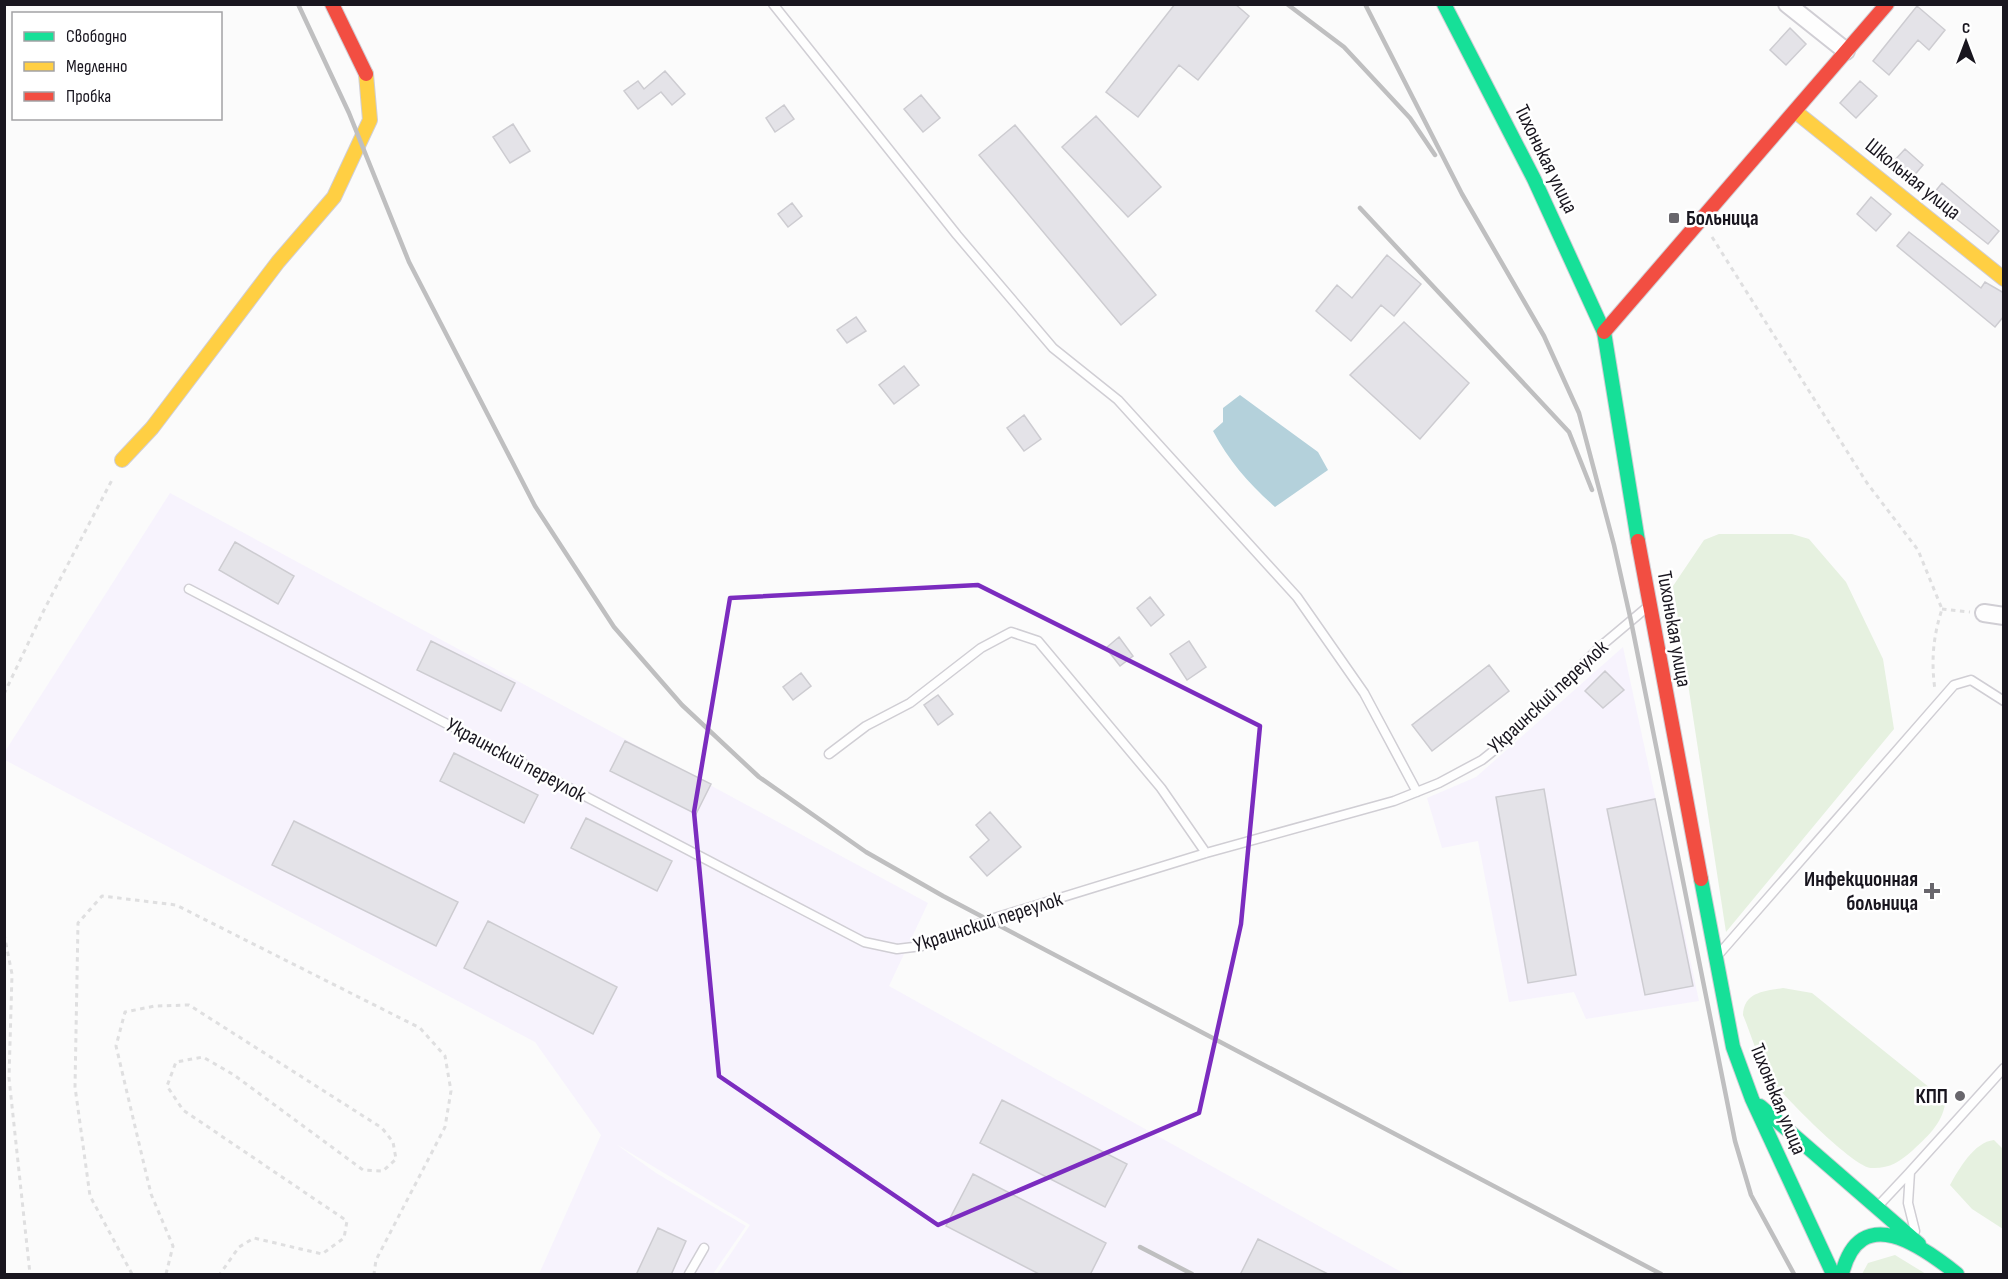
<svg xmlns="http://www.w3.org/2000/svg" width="2008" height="1279" font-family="'Sofia Sans Condensed',sans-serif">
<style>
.industrial{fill:#f7f3fd}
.green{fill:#e6f1e0}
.water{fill:#b4d1db}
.building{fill:#e4e3e8;stroke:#cdccd1;stroke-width:1.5}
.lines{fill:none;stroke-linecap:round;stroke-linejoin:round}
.lane-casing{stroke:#d0ced4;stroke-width:11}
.street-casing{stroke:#d0ced4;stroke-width:20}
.fast-casing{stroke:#d0ced4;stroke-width:16}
.slow-casing{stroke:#d0ced4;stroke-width:16}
.jam-casing{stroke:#d0ced4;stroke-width:16}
.path{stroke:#dfdfe0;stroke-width:3;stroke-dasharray:4.5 4.5;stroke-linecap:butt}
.lane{stroke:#fefefe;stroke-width:8}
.street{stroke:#fefefe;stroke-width:16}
.fast{stroke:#16e098;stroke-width:14}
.slow{stroke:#ffcf43;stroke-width:14}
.jam{stroke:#f24e42;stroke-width:14}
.rail{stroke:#bfbfc0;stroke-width:4.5}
.marked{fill:none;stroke:#7b2cbf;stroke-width:4.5;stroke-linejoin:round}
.poi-dot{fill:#68666c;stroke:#fff;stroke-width:2}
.labels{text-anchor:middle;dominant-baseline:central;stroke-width:5;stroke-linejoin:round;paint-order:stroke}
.street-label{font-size:21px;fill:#19161f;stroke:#fff}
.poi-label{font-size:21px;font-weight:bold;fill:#19161f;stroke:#fff;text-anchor:end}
</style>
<rect width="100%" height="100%" fill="#fbfbfb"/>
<path class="industrial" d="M 170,493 L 928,903 L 889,986 L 1405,1274 L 717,1274 L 750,1225 L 616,1144 L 656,1173 L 746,1226 L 713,1274 L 539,1274 L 601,1135 L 535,1042 L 5,760 L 4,753 Z
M 1623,647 L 1699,1001 L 1586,1019 L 1574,992 L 1509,1002 L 1478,841 L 1442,848 L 1427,798 L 1476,777 Z"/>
<path class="green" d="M 1719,534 L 1792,534 L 1809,539 L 1846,582 L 1883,659 L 1894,729 L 1726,932 L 1673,586 L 1704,540 Z
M 1783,988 L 1812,993 L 1940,1096 L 1945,1104 C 1942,1124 1926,1138 1912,1151 C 1899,1162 1889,1169 1871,1168 C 1853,1167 1782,1095 1770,1078 C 1758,1060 1751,1034 1743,1015 C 1744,992 1764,991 1783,988 Z
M 1994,1140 L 2003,1149 L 2003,1229 L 1972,1209 L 1950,1185 C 1959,1169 1974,1142 1994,1140 Z
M 1895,1255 L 1926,1274 L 1862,1274 L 1868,1263 Z"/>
<path class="water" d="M 1240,395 L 1318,452 L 1328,470 L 1275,507 C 1249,484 1229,461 1213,431 L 1223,422 L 1223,408 Z"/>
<path class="building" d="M 1175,4 L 1235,4 L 1249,16 L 1198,80 L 1179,65 L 1138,117 L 1106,92 Z
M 1917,6 L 1945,30 L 1929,50 L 1918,40 L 1889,75 L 1873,61 Z
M 1790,28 L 1806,44 L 1786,65 L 1770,50 Z
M 665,71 L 685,94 L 672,105 L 661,92 L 638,109 L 624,91 L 638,81 L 644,89 Z
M 1860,81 L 1877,96 L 1856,118 L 1840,103 Z
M 921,95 L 940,118 L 923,132 L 904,109 Z
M 784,105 L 794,119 L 775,132 L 766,118 Z
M 1096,116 L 1161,187 L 1128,217 L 1062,147 Z
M 513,124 L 530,151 L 510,163 L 493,137 Z
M 1015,125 L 1156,295 L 1121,325 L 979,155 Z
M 1905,149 L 1923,165 L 1912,178 L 1894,161 Z
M 1942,183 L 1999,231 L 1988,244 L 1930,198 Z
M 1871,197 L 1891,214 L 1876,231 L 1857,214 Z
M 792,203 L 802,216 L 788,227 L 778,214 Z
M 1909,232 L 1981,288 L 1985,282 L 2004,293 L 2004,316 L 1995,327 L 1897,246 Z
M 1387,255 L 1421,284 L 1394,316 L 1381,305 L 1351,341 L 1316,311 L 1337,285 L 1352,298 Z
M 856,317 L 866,331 L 847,343 L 837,330 Z
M 1404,322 L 1469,383 L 1420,439 L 1350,375 Z
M 904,366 L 919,385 L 894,404 L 879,385 Z
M 1024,415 L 1041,439 L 1024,451 L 1007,428 Z
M 235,542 L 294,576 L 278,604 L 219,570 Z
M 1150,597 L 1164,615 L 1151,626 L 1137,608 Z
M 1119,637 L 1133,656 L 1120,666 L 1106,648 Z
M 431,641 L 515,683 L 501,711 L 417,670 Z
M 1189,641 L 1206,667 L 1187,680 L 1170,654 Z
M 1489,665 L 1509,691 L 1432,751 L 1412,725 Z
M 1605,671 L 1624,690 L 1603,708 L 1585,691 Z
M 801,673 L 811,686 L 793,700 L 783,687 Z
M 938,695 L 953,714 L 938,725 L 924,705 Z
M 625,741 L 711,784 L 696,814 L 610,771 Z
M 454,753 L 538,795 L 524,823 L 440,781 Z
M 1544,789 L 1576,975 L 1528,983 L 1496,797 Z
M 1655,799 L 1693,986 L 1645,995 L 1607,809 Z
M 990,812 L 1021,847 L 987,876 L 970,857 L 989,840 L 976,825 Z
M 586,818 L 672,861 L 657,891 L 571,848 Z
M 294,821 L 458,902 L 436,946 L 272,865 Z
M 488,921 L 617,987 L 593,1034 L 464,968 Z
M 1002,1100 L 1127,1164 L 1105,1207 L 980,1143 Z
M 973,1174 L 1106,1243 L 1090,1275 L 1041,1275 L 946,1226 Z
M 658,1228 L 686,1241 L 671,1275 L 636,1275 Z
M 1258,1239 L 1330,1275 L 1240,1275 Z"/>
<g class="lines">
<g class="lane-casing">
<path id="lane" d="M 773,4 L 957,235 L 1053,348 L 1118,400 L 1297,597 L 1364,693 L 1417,792
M 189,589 L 864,942 L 897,949 L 922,946 L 988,920 L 1206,853 L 1394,801 L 1439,783 L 1482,760 L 1507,740 L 1601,646 L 1645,609
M 829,754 L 866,726 L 910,703 L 981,648 L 1011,632 L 1038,641 L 1161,788 L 1206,853
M 1719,954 L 1954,685 L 1971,680 L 2004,701
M 1880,1204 L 1910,1172
M 1915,1231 L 1908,1203 L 1910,1172 L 2004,1068
M 689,1274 L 704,1248"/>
</g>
<g class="street-casing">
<path id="street" d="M 1787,4 L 1846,51
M 1984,613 L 2004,616"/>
</g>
<g class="fast-casing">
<path id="fast" d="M 1444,4 L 1534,179 L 1604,332 L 1638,541
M 1701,879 L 1733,1047 L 1752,1099 L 1833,1274
M 1760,1106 L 1919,1244
M 1842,1274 C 1860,1201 1922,1246 1957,1274"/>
</g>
<g class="slow-casing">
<path id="slow" d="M 1796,112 L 2004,279
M 122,460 L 152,428 L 278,262 L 334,197 L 370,120 L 366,74"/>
</g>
<g class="jam-casing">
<path id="jam" d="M 332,4 L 366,74
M 1604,332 L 1887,4
M 1638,541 L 1701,879"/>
</g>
<path class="path" d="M 1712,237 L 1867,483 L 1918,550 L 1942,609 C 1933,637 1931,661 1935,690
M 1942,609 L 1970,612
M 4,694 L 44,610 L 113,478
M 4,934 L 12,974 L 9,1078 L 30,1274
M 132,1274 L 90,1196 L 75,1087 L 78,923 L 102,896 L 176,905 L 420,1028 L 445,1056 L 451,1091 L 445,1127 L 376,1260 L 374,1274
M 166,1274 L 173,1246 L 151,1194 L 116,1046 L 125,1012 L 155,1006 L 189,1005 L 382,1128 L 393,1142 L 396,1159 L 383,1171 L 363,1170 L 234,1075 L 203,1057 L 176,1062 L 167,1086 L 183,1110 L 347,1221 L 344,1238 L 322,1254 L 254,1238 L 239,1247 L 220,1274"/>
<use href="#lane" class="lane"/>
<use href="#street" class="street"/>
<use href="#fast" class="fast"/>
<use href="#slow" class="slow"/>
<use href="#jam" class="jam"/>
<path class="rail" d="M 298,4 L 349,113 L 409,262 L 535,506 L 614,627 L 682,705 L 759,777 L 866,852 L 943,896 L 1661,1274
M 1287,4 L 1344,47 L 1410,118 L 1435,155
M 1365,4 L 1462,194 L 1544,336 L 1579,413 L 1614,545 L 1631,621 L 1735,1141 L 1751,1195 L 1794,1274
M 1360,208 L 1569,432 L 1592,490
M 1140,1247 L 1192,1274"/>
</g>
<path class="marked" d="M 978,585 L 1260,726 L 1241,924 L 1199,1113 L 938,1225 L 719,1076 L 694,812 L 730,598 Z"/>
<g class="poi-dot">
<rect x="1668" y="212" width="12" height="12" rx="3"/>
<path d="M1929 882h6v6h6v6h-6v6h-6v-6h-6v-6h6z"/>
<circle cx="1960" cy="1096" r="6"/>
</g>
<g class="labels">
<g class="street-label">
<text transform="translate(1546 159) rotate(64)">Тихонькая улица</text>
<text transform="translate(1913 179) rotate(39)">Школьная улица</text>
<text transform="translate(1674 629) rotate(80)">Тихонькая улица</text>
<text transform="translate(1548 697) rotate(-43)">Украинский переулок</text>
<text transform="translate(516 760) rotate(28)">Украинский переулок</text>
<text transform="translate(988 922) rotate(-18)">Украинский переулок</text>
<text transform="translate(1778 1099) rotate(68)">Тихонькая улица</text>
</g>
<g class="poi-label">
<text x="1686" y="218" text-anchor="start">Больница</text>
<text x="1918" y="879">Инфекционная<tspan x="1918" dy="24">больница</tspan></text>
<text x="1948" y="1096">КПП</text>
</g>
</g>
<rect width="2008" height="1279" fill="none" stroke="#19161f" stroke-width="12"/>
<rect x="12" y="12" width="210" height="108" fill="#ffffff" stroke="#a3a2a5" stroke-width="1.5"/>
<rect x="24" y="32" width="30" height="9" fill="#16e098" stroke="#a3a2a5" stroke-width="1.5"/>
<text x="66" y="42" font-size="18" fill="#19161f">Свободно</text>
<rect x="24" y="62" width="30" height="9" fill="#ffcf43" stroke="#a3a2a5" stroke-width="1.5"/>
<text x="66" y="72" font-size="18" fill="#19161f">Медленно</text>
<rect x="24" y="92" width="30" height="9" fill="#f24e42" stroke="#a3a2a5" stroke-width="1.5"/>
<text x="66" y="102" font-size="18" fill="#19161f">Пробка</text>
<g transform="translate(1966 42)" stroke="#ffffff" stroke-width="4.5" paint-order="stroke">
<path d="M0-4.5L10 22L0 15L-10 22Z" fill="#19161f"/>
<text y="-9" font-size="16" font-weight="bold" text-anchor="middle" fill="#19161f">С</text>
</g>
</svg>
